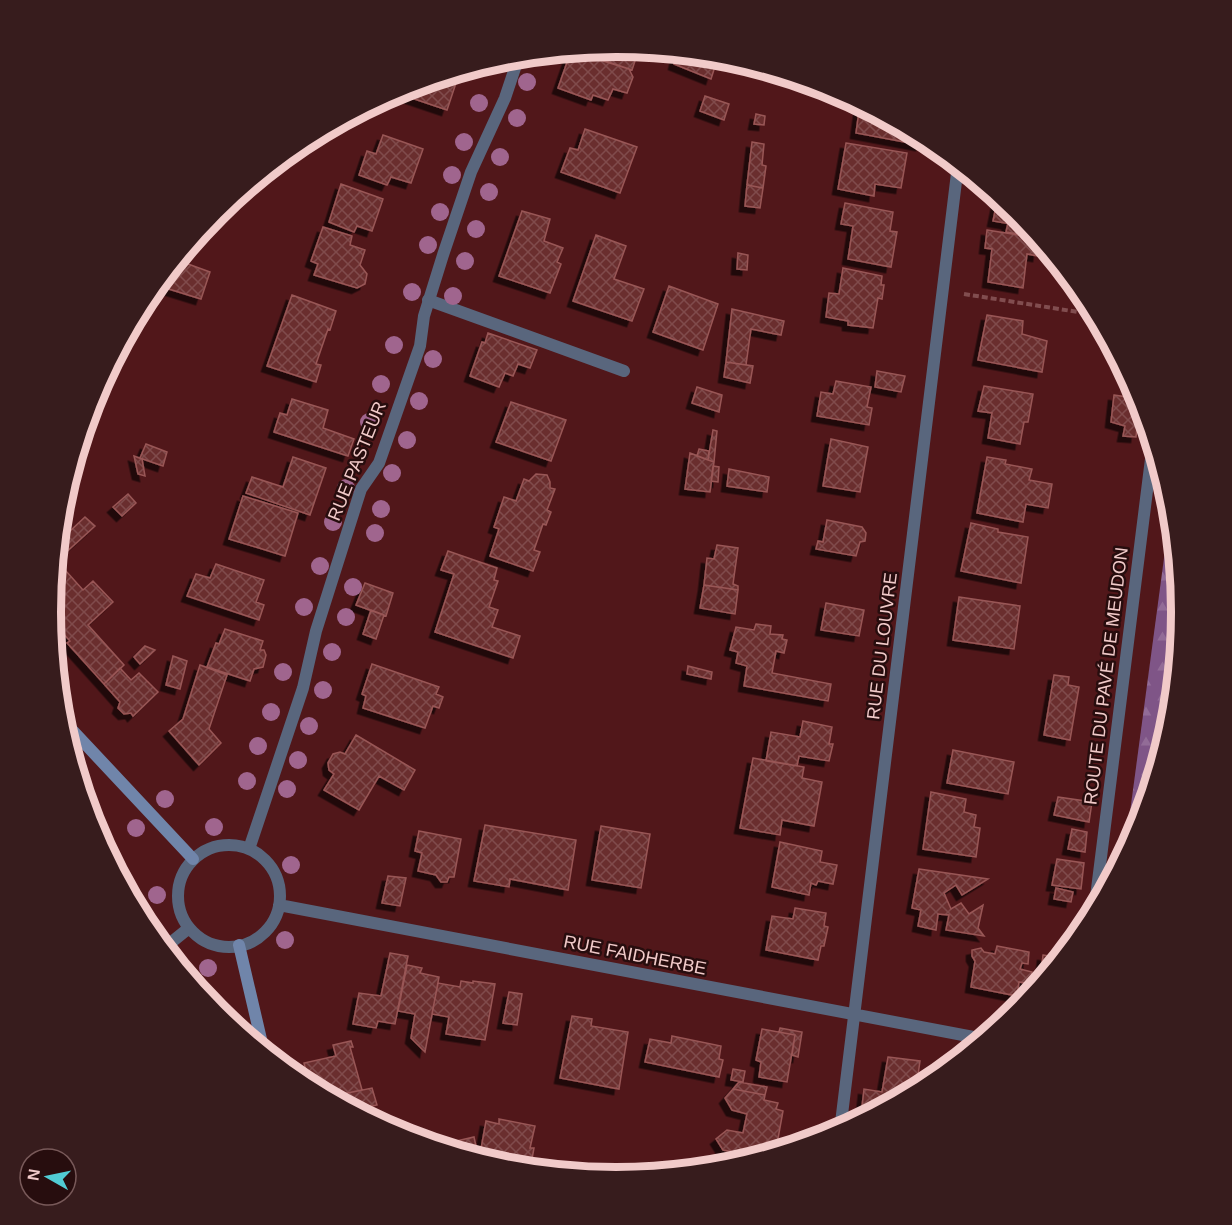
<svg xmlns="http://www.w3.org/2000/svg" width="1232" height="1225" font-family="Helvetica,sans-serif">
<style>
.forest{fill:url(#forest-firs)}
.building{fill:url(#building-cross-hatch);stroke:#995756;stroke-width:1.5;filter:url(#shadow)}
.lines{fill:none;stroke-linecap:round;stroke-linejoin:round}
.path{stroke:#814d4f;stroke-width:4;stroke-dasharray:6 3;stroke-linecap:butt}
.lane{stroke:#59667d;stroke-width:12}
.street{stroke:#59667d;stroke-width:12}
.secondary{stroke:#7085aa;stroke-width:12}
.tree{fill:#a0658e}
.labels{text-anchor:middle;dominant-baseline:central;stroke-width:5;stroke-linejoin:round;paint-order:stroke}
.street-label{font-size:18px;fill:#f1cac9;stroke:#270d0e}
.rim{fill:none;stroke:#f1cac9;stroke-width:8}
</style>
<defs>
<pattern id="forest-firs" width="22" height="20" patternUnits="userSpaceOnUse" patternTransform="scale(1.5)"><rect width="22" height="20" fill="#7f5587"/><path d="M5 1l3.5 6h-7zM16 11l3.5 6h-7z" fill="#926c97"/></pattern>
<pattern id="building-cross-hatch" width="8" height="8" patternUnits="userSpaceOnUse" patternTransform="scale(1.5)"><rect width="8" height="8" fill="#6a2e2f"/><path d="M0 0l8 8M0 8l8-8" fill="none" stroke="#804b4c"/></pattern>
<filter id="shadow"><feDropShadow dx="-5.5" dy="5.5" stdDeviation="0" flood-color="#0009"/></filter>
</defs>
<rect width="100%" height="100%" fill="#51171a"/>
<path class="forest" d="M 1171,506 L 1182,613 L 1171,723 L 1139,829 L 1124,857 Z"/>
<path class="building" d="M 616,47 L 639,49 L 632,70 L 591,56 L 593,49 Z
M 571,51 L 629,69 L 633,77 L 627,93 L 613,89 L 608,100 L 593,95 L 591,100 L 558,88 Z
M 677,53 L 718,57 L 711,79 L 674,64 Z
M 460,71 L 447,110 L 394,92 L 400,89 Z
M 705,96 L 729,104 L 724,120 L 700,111 Z
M 860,104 L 922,137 L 921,145 L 856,133 Z
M 756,114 L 765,116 L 764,125 L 754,124 Z
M 585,129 L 637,147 L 620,193 L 561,172 L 570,148 L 578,150 Z
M 383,135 L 423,149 L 411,183 L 391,177 L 387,185 L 359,175 L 367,151 L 376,154 Z
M 752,142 L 764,144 L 762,165 L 766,166 L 763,188 L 747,185 Z
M 846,143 L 907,153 L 901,188 L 875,184 L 874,196 L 838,189 Z
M 341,184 L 383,199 L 372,231 L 357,226 L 354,232 L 329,222 Z
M 747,185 L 763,188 L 760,208 L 745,206 Z
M 998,197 L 1016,213 L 1028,227 L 993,221 Z
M 845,203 L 893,212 L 890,231 L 897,232 L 891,267 L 848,259 L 853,226 L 841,224 Z
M 522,211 L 550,219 L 544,241 L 563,248 L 557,262 L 561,264 L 550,293 L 499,276 Z
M 1008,223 L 1025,227 L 1024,235 L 1006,232 Z
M 323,227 L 352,236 L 350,245 L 365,250 L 360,265 L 367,274 L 365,284 L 357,288 L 314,275 L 318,264 L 311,261 Z
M 987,230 L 1037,238 L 1040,242 L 1038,256 L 1027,254 L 1023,288 L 988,282 L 992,249 L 985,248 Z
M 596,235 L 626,246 L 614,279 L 644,289 L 632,321 L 573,301 Z
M 738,253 L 748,255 L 747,270 L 737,269 Z
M 177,260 L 210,272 L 201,299 L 156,285 Z
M 843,268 L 882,276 L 881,285 L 884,285 L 882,299 L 878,298 L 873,328 L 848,325 L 848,321 L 826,317 L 829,293 L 839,294 Z
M 669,286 L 718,304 L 703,350 L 653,332 Z
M 292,295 L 336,311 L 330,330 L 328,329 L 316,364 L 321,365 L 316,382 L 267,366 Z
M 1089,303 L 1095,313 L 1088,312 Z
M 732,309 L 784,321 L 781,335 L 751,329 L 746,365 L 726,362 Z
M 987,315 L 1023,321 L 1022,334 L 1047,341 L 1042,372 L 978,360 Z
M 488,333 L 537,350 L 530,368 L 518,364 L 513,376 L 505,373 L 499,387 L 470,376 L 482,342 L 485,343 Z
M 726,362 L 753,366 L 750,383 L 724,377 Z
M 877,371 L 905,376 L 901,392 L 875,387 Z
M 836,381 L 871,387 L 867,407 L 872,408 L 869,425 L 817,416 L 821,392 L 833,394 Z
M 984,386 L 1033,394 L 1028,422 L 1024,422 L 1020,444 L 988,438 L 992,413 L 978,411 Z
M 697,387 L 722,395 L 719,412 L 692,403 Z
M 1114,395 L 1140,399 L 1136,437 L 1123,436 L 1125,426 L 1111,422 Z
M 292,399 L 328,410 L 323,428 L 354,439 L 348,456 L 274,432 L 280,413 L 287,415 Z
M 511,402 L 566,420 L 551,461 L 496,442 Z
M 713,430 L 717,431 L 714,462 L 708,460 Z
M 831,439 L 868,447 L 860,492 L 823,486 Z
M 146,444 L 167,452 L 163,466 L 140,458 Z
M 699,449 L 709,451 L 708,460 L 697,456 Z
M 690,453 L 714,462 L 710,492 L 685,489 Z
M 134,456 L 142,459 L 145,476 L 138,474 Z
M 293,457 L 326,468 L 310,515 L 246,493 L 252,477 L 283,487 Z
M 987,457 L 1006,460 L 1005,464 L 1032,469 L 1029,480 L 1052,484 L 1048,508 L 1026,504 L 1023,522 L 977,513 Z
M 713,466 L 719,467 L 718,482 L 711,481 Z
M 729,469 L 769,477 L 767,492 L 727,486 Z
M 536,474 L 547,475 L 550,482 L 550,488 L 555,489 L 547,510 L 551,512 L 546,525 L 543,524 L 534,550 L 540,552 L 533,571 L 490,556 L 499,529 L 494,527 L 504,497 L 516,501 L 524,479 L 529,481 Z
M 128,494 L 136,503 L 122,516 L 113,507 Z
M 243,496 L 298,513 L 285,556 L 229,539 Z
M 85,517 L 95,526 L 62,556 L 56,550 L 58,535 L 64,529 L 69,532 Z
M 827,520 L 862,527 L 866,533 L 865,541 L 860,542 L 856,556 L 816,549 L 818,541 L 823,542 Z
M 971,523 L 998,529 L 998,532 L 1028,537 L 1021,583 L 961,571 Z
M 717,545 L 738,548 L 733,584 L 738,586 L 738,590 L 704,585 L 707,558 L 714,559 Z
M 448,551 L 497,568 L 494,580 L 498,581 L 489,607 L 498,610 L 492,627 L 520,636 L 513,658 L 435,632 L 454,574 L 441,570 Z
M 57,561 L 83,590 L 93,581 L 113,602 L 88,625 L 124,665 L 104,684 L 67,643 L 70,641 L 51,620 L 55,563 Z
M 216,564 L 264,580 L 256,602 L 264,605 L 259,620 L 187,596 L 196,574 L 210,578 Z
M 365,583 L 393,593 L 386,616 L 356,605 Z
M 704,585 L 738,590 L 735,614 L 700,608 Z
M 959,597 L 1020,606 L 1014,649 L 953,640 Z
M 826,603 L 864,610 L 859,636 L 821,630 Z
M 371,610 L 384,615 L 376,639 L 363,634 Z
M 756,624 L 771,626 L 770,634 L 783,635 L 782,639 L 787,640 L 784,653 L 776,651 L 772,673 L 831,684 L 828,701 L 744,686 L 747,666 L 736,663 L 738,652 L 730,650 L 736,627 L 754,630 Z
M 225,629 L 263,641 L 260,650 L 264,650 L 266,655 L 263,667 L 254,669 L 250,681 L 207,667 L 216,643 L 219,644 Z
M 145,646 L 155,650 L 140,664 L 134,657 Z
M 173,656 L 187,661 L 180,689 L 166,685 Z
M 372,664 L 439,687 L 436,694 L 443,697 L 439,708 L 433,706 L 425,728 L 363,708 L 366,696 L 362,694 Z
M 200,665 L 227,675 L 209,729 L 221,743 L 199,765 L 169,731 L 183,719 Z
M 688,666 L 712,672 L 711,679 L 687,674 Z
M 120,668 L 131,680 L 139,673 L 158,692 L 133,716 L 131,713 L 124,714 L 118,708 L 120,702 L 104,684 Z
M 1054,675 L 1069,677 L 1068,685 L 1079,687 L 1070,740 L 1044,735 Z
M 803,721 L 832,727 L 829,744 L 833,744 L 829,761 L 799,756 L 797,766 L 766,761 L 771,732 L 800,737 Z
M 356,735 L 415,770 L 404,790 L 379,776 L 359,810 L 324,790 L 334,774 L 329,770 L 328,763 L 333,754 L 340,752 L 345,754 Z
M 953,750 L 1014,762 L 1008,794 L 947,783 Z
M 753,758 L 804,767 L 802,778 L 822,782 L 814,826 L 782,820 L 780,835 L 740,828 Z
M 931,792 L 966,799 L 964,812 L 976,815 L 974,827 L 980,828 L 976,857 L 923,849 Z
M 1058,797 L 1092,802 L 1089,822 L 1054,815 Z
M 91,822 L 101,834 L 97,837 L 93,829 Z
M 485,825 L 576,840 L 568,890 L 510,879 L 509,887 L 474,881 Z
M 601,826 L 650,834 L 641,888 L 592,880 Z
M 1072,829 L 1087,832 L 1085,852 L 1068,849 Z
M 419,831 L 461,839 L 454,877 L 449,877 L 447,882 L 441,882 L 436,875 L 418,871 L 422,853 L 415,851 Z
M 780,842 L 822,851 L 820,862 L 837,865 L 833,884 L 818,881 L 816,885 L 811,883 L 809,895 L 772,887 Z
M 1057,859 L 1084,863 L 1081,889 L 1052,885 Z
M 919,869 L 988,879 L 962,895 L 956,885 L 944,893 L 951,909 L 961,903 L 969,914 L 983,905 L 978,928 L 984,936 L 946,930 L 949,915 L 938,914 L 936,930 L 918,926 L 921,910 L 912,908 Z
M 388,876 L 406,878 L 400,906 L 382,903 Z
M 1056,888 L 1073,892 L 1071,902 L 1054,899 Z
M 795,908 L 826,913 L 824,926 L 828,927 L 824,946 L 821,946 L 818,960 L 766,950 L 772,916 L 793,919 Z
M 997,946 L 1029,952 L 1028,964 L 1022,963 L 1020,969 L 1032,972 L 1030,984 L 1019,982 L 1017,996 L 971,987 L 975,961 L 972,956 L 972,950 L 981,948 L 984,952 L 995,954 Z
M 390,953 L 408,956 L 395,1024 L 378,1021 L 376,1028 L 353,1024 L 359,993 L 381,996 Z
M 1043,955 L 1061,958 L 1047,975 L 1041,973 Z
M 407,965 L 422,968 L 420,973 L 439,977 L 425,1052 L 411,1038 L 415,1014 L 398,1011 Z
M 461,981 L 473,983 L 473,981 L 495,984 L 485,1040 L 446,1034 L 449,1017 L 432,1014 L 438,983 L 460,987 Z
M 509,992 L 522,994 L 517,1025 L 503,1023 Z
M 572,1016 L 592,1019 L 591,1026 L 628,1032 L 619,1089 L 560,1078 Z
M 780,1028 L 802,1032 L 798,1057 L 792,1055 L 795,1035 L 779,1032 Z
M 762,1029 L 795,1035 L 787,1082 L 759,1077 L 761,1062 L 756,1060 Z
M 672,1036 L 721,1046 L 719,1059 L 723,1060 L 719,1077 L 645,1062 L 650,1039 L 671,1043 Z
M 351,1041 L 353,1047 L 350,1047 L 362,1090 L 328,1097 L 310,1087 L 304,1063 L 336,1056 L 333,1045 Z
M 888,1057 L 920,1061 L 917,1082 L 929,1084 L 880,1110 L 862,1107 L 864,1089 L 882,1092 Z
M 733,1069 L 745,1071 L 743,1082 L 731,1080 Z
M 739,1082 L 767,1087 L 765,1095 L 733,1089 Z
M 372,1088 L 377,1105 L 353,1110 L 340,1104 L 338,1095 Z
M 733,1089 L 765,1095 L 764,1100 L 778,1103 L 776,1109 L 783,1111 L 777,1144 L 767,1142 L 766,1150 L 769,1150 L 768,1155 L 760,1157 L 723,1150 L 716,1139 L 727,1130 L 743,1133 L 747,1114 L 732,1110 L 725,1098 Z
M 379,1118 L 381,1126 L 370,1120 Z
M 499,1119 L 535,1126 L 530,1148 L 534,1148 L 530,1170 L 505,1168 L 479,1160 L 486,1121 L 499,1124 Z
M 474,1137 L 477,1151 L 462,1154 L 455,1152 L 452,1142 Z"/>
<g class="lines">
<path class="path" d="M 386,97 L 397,101
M 964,294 L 1078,312"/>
<path class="lane" d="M 428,300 L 624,371"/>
<path class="street" d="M178 896a51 51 0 1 1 102 0a51 51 0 1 1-102 0Z
M 249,849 L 303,688 L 316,631 L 361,489 L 379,463 L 420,346 L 424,316 L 443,255 L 471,172 L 505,98 L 519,56
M 279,905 L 984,1039
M 1094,913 L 1153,443
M 163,949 L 189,928
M 840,1131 L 958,165"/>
<path class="secondary" d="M 60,717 L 193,859
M 239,945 L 264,1052"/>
</g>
<g class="tree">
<circle cx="527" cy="82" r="9"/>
<circle cx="479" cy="103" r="9"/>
<circle cx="517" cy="118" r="9"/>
<circle cx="464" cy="142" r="9"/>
<circle cx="500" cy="157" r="9"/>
<circle cx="452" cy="175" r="9"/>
<circle cx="489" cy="192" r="9"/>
<circle cx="440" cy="212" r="9"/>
<circle cx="476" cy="229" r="9"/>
<circle cx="428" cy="245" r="9"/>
<circle cx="465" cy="261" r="9"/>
<circle cx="412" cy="292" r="9"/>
<circle cx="453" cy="296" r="9"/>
<circle cx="394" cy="345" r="9"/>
<circle cx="433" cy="359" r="9"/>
<circle cx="381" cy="384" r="9"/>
<circle cx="419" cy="401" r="9"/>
<circle cx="369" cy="422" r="9"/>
<circle cx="407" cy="440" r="9"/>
<circle cx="392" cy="473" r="9"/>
<circle cx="346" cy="488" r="9"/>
<circle cx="381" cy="509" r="9"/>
<circle cx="333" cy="522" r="9"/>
<circle cx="375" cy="533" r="9"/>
<circle cx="320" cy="566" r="9"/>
<circle cx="353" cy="587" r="9"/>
<circle cx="304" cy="607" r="9"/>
<circle cx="346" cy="617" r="9"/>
<circle cx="332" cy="652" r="9"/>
<circle cx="283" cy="672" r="9"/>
<circle cx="323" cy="690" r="9"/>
<circle cx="271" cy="712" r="9"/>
<circle cx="309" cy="726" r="9"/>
<circle cx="258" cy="746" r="9"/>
<circle cx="298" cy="760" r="9"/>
<circle cx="247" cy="781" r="9"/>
<circle cx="287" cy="789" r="9"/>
<circle cx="165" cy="799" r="9"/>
<circle cx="214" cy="827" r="9"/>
<circle cx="136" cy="828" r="9"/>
<circle cx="291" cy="865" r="9"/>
<circle cx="157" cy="895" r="9"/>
<circle cx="285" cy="940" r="9"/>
<circle cx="208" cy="968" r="9"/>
</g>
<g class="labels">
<g class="street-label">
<text transform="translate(357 461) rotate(-68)">RUE PASTEUR</text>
<text transform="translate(882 646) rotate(-83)">RUE DU LOUVRE</text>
<text transform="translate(1106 676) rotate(-83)">ROUTE DU PAVÉ DE MEUDON</text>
<text transform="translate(635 955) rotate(11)">RUE FAIDHERBE</text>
</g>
</g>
<path d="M0 0H1232V1225H0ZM61 612a555 555 0 1 1 1110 0a555 555 0 1 1-1110 0Z" fill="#371c1d" fill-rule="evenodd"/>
<path class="rim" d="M61 612a555 555 0 1 1 1110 0a555 555 0 1 1-1110 0Z"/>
<g transform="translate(48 1177) rotate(279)"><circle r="28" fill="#270d0e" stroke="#785959" stroke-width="1.5"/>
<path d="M0-4.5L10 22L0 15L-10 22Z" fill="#51ccd4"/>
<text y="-9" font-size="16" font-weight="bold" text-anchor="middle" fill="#f1cac9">N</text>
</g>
</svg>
